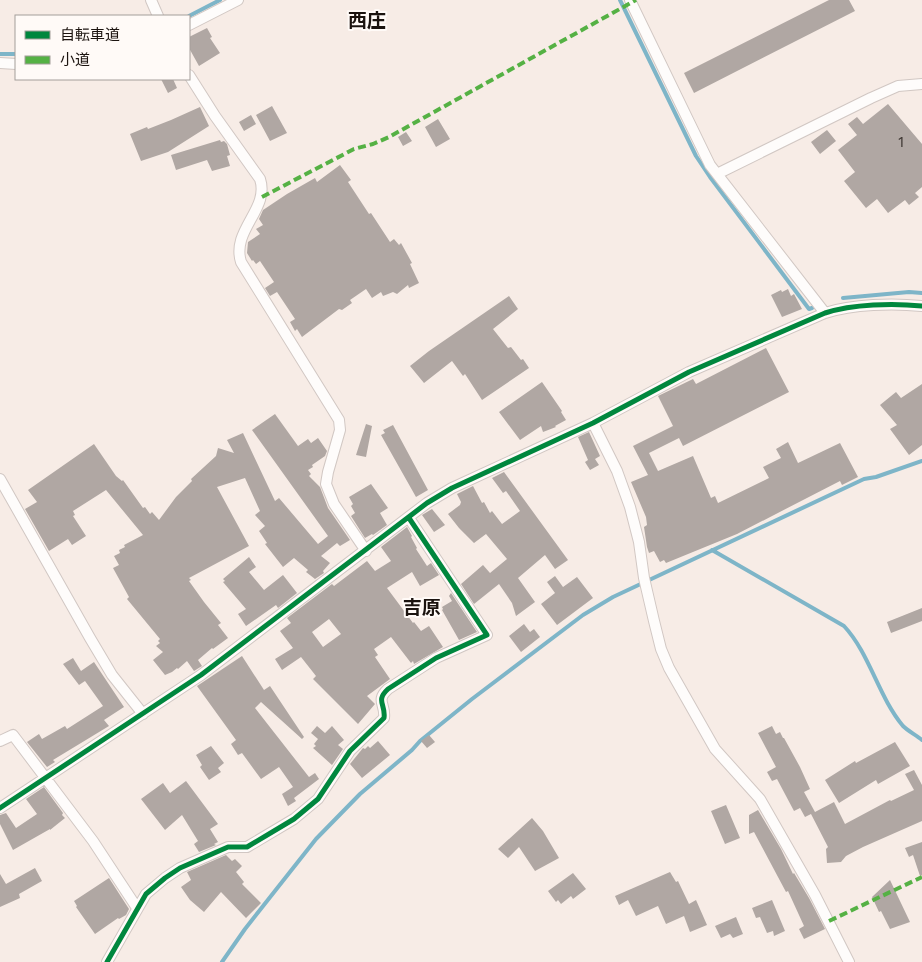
<svg xmlns="http://www.w3.org/2000/svg" width="922" height="962" font-family="'Fira Sans','Noto Sans JP',sans-serif">
<style>
.lines{fill:none;stroke-linecap:round;stroke-linejoin:round}
.stream{stroke:#7eb5c8;stroke-width:4}
.building{fill:#b0a7a3;fill-rule:evenodd}
.street-casing{stroke:#d1c7c3;stroke-width:12}
.street{stroke:#fefcfb;stroke-width:10}
.quiet{stroke:#55b144;stroke-width:4;stroke-dasharray:8 4;stroke-linecap:butt}
.cycleway-casing{stroke:#fffaf7;stroke-width:8}
.cycleway{stroke:#00873e;stroke-width:5}
.labels{text-anchor:middle;dominant-baseline:central;stroke-width:4;stroke-linejoin:round;paint-order:stroke}
.number-label{font-size:14px;fill:#403834}
.quarter-label{font-size:19px;font-weight:bold;fill:#1b130f;stroke:#fffaf7}
</style>
<rect width="100%" height="100%" fill="#f7ece6"/>
<g class="lines">
<path class="stream" d="M 620,0 L 696,156 L 710,177 L 809,309 L 812,308
M 189,16 L 220,0
M 0,54 L 16,54
M 843,298 L 909,292 L 922,293
M 712,550 L 844,626 C 870,654 878,696 903,726 C 908,731 916,735 922,740
M 222,962 L 245,929 L 316,839 L 360,794 L 412,750 L 420,741 L 472,699 L 583,615 L 613,597 L 864,479 L 876,477 L 922,461"/>
</g>
<path class="building" d="M 829,0 L 849,0 L 855,11 L 694,93 L 684,73 Z
M 207,28 L 212,37 L 210,38 L 220,53 L 199,66 L 189,48 L 189,37 Z
M 161,79 L 173,79 L 177,88 L 168,93 Z
M 888,104 L 922,144 L 922,187 L 915,193 L 919,197 L 909,205 L 905,200 L 888,213 L 877,199 L 866,208 L 844,181 L 855,172 L 838,150 L 857,135 L 848,124 L 857,117 L 863,124 Z
M 272,106 L 287,133 L 270,141 L 256,115 Z
M 200,107 L 209,126 L 168,152 L 141,161 L 130,134 L 147,127 L 148,129 L 171,120 Z
M 251,115 L 256,124 L 244,131 L 239,122 Z
M 438,119 L 450,139 L 436,147 L 425,127 Z
M 827,130 L 836,141 L 820,154 L 811,142 Z
M 406,132 L 412,141 L 403,146 L 398,137 Z
M 220,140 L 221,142 L 224,141 L 227,144 L 230,155 L 227,156 L 230,166 L 212,171 L 207,160 L 176,170 L 171,155 Z
M 340,165 L 351,180 L 348,182 L 369,214 L 371,213 L 390,242 L 394,239 L 399,245 L 401,243 L 412,263 L 410,264 L 419,283 L 409,288 L 408,285 L 397,294 L 393,292 L 383,296 L 381,292 L 372,298 L 366,289 L 350,300 L 352,303 L 342,310 L 339,309 L 302,337 L 297,329 L 295,331 L 290,322 L 295,319 L 277,292 L 270,296 L 265,288 L 274,282 L 260,261 L 256,264 L 253,260 L 252,261 L 247,253 L 248,242 L 260,234 L 256,229 L 263,225 L 259,219 L 263,210 L 287,194 L 315,178 L 317,182 Z
M 788,289 L 791,296 L 794,294 L 802,309 L 782,317 L 771,295 L 781,290 L 782,292 Z
M 509,296 L 518,309 L 493,329 L 508,348 L 511,347 L 521,360 L 523,359 L 529,368 L 482,400 L 465,374 L 463,376 L 452,361 L 424,383 L 410,366 L 429,351 Z
M 766,348 L 789,392 L 683,446 L 679,438 L 649,453 L 658,471 L 693,456 L 711,498 L 715,496 L 718,503 L 769,478 L 763,467 L 781,458 L 776,449 L 788,442 L 798,463 L 840,443 L 858,477 L 842,485 L 840,481 L 737,534 L 666,563 L 664,560 L 660,562 L 654,551 L 649,553 L 647,547 L 644,527 L 647,525 L 646,517 L 631,482 L 648,475 L 633,446 L 673,426 L 658,396 L 693,379 L 696,384 Z
M 542,382 L 562,411 L 561,412 L 566,420 L 555,426 L 556,427 L 543,432 L 541,426 L 520,440 L 499,412 Z
M 922,384 L 922,445 L 909,455 L 890,429 L 897,425 L 880,405 L 896,392 L 901,398 Z
M 275,414 L 298,446 L 308,439 L 311,443 L 318,438 L 327,451 L 325,456 L 312,465 L 313,467 L 308,470 L 311,474 L 309,476 L 320,487 L 328,508 L 350,540 L 340,546 L 337,543 L 321,556 L 330,563 L 323,571 L 324,573 L 315,579 L 306,572 L 308,570 L 294,558 L 283,567 L 265,544 L 267,543 L 259,531 L 265,526 L 255,515 L 260,511 L 245,478 L 217,487 L 249,546 L 189,578 L 191,580 L 189,581 L 204,602 L 221,623 L 218,625 L 228,638 L 213,649 L 212,648 L 198,660 L 202,666 L 194,671 L 187,661 L 178,669 L 177,668 L 172,672 L 165,675 L 153,660 L 163,652 L 156,646 L 160,643 L 158,641 L 160,639 L 127,599 L 129,597 L 113,568 L 119,565 L 114,556 L 120,553 L 119,550 L 125,547 L 124,545 L 143,535 L 106,490 L 73,511 L 75,515 L 73,516 L 86,536 L 72,545 L 68,539 L 49,551 L 25,509 L 37,502 L 28,490 L 94,444 L 116,476 L 122,481 L 123,480 L 143,508 L 145,507 L 150,514 L 152,512 L 159,520 L 176,497 L 192,481 L 191,479 L 216,456 L 218,448 L 234,453 L 227,440 L 243,433 L 275,501 L 279,498 L 318,544 L 328,536 L 252,430 Z
M 366,424 L 372,426 L 366,457 L 356,455 Z
M 393,425 L 428,490 L 416,497 L 381,435 L 385,433 L 383,430 Z
M 589,432 L 600,456 L 595,459 L 599,465 L 590,470 L 585,462 L 588,460 L 578,437 Z
M 504,472 L 568,560 L 555,569 L 545,555 L 518,578 L 535,602 L 516,616 L 512,603 L 499,584 L 474,604 L 461,584 L 483,565 L 490,573 L 507,559 L 486,534 L 474,543 L 459,528 L 448,514 L 460,505 L 461,502 L 457,494 L 473,486 L 482,503 L 484,502 L 490,513 L 492,511 L 502,524 L 520,511 L 506,491 L 503,493 L 492,478 Z
M 371,484 L 388,508 L 380,513 L 387,525 L 373,535 L 372,534 L 365,538 L 351,516 L 355,513 L 351,506 L 353,504 L 349,497 Z
M 432,509 L 445,525 L 434,532 L 422,515 Z
M 407,527 L 412,536 L 411,537 L 417,548 L 416,549 L 427,566 L 431,563 L 439,575 L 420,586 L 412,572 L 387,588 L 413,623 L 414,622 L 421,631 L 429,626 L 443,647 L 414,664 L 413,661 L 411,663 L 391,637 L 374,649 L 378,655 L 375,657 L 390,679 L 367,696 L 375,704 L 358,724 L 313,679 L 316,676 L 301,657 L 282,670 L 275,659 L 293,648 L 280,631 L 291,623 L 287,618 L 332,584 L 334,586 L 367,561 L 375,571 L 391,561 L 381,547 ZM 329,619 L 341,634 L 323,647 L 312,632 Z
M 249,557 L 256,567 L 249,572 L 264,590 L 283,575 L 297,593 L 278,608 L 276,605 L 246,626 L 238,614 L 246,609 L 223,582 L 225,581 L 223,579 Z
M 555,576 L 563,587 L 577,577 L 593,598 L 557,625 L 541,604 L 555,593 L 547,582 Z
M 451,593 L 477,632 L 459,640 L 442,610 L 443,609 L 442,607 L 452,601 L 449,596 Z
M 922,608 L 922,621 L 891,633 L 887,622 Z
M 524,624 L 530,632 L 534,629 L 540,637 L 521,652 L 509,636 Z
M 242,656 L 264,690 L 270,686 L 304,737 L 302,739 L 261,702 L 255,708 L 309,777 L 315,773 L 319,779 L 294,798 L 296,801 L 288,806 L 282,794 L 293,787 L 279,767 L 261,779 L 242,753 L 238,755 L 231,744 L 236,740 L 197,686 Z
M 73,658 L 81,671 L 94,662 L 124,707 L 104,720 L 109,726 L 53,760 L 55,762 L 47,767 L 27,742 L 39,734 L 42,739 L 65,726 L 67,729 L 103,706 L 85,681 L 79,685 L 63,664 Z
M 317,726 L 325,733 L 332,726 L 344,740 L 338,745 L 343,749 L 332,765 L 313,748 L 316,746 L 314,744 L 318,739 L 311,733 Z
M 772,726 L 776,734 L 780,732 L 783,738 L 784,738 L 800,767 L 810,789 L 804,792 L 815,812 L 834,802 L 845,824 L 890,800 L 891,801 L 914,790 L 905,774 L 914,770 L 922,785 L 922,821 L 863,847 L 846,856 L 841,862 L 827,863 L 826,849 L 828,847 L 811,814 L 805,817 L 800,808 L 794,811 L 777,779 L 772,781 L 767,772 L 776,767 L 758,733 Z
M 429,735 L 435,742 L 427,748 L 421,741 Z
M 378,741 L 390,755 L 362,778 L 350,764 L 363,748 L 365,749 L 368,746 L 370,748 Z
M 895,742 L 910,766 L 878,784 L 876,780 L 839,803 L 825,780 L 855,761 L 856,763 Z
M 211,746 L 224,763 L 218,768 L 221,772 L 209,780 L 200,767 L 202,765 L 196,755 Z
M 186,781 L 218,824 L 210,829 L 218,842 L 214,844 L 216,845 L 199,852 L 194,844 L 198,841 L 182,815 L 165,830 L 141,799 L 163,783 L 170,793 Z
M 44,787 L 63,813 L 62,815 L 65,818 L 50,830 L 50,829 L 13,850 L 0,824 L 0,815 L 6,813 L 16,828 L 37,814 L 26,799 Z
M 726,805 L 740,838 L 725,844 L 711,811 Z
M 758,810 L 781,849 L 793,874 L 794,873 L 809,898 L 825,929 L 804,939 L 799,929 L 804,926 L 788,891 L 786,892 L 754,832 L 749,834 L 749,815 Z
M 532,818 L 543,831 L 559,858 L 535,871 L 519,847 L 508,858 L 498,849 Z
M 922,842 L 922,875 L 920,876 L 913,855 L 909,857 L 905,848 Z
M 226,855 L 232,861 L 235,859 L 242,866 L 236,872 L 244,882 L 242,884 L 261,903 L 246,918 L 221,892 L 204,912 L 190,900 L 181,887 L 191,880 L 187,872 Z
M 35,868 L 42,881 L 19,894 L 20,898 L 0,907 L 0,874 L 6,884 Z
M 670,872 L 676,882 L 678,881 L 689,904 L 696,900 L 707,925 L 690,932 L 684,916 L 666,924 L 658,906 L 636,916 L 628,900 L 619,905 L 615,896 Z
M 573,873 L 586,889 L 573,899 L 571,896 L 561,904 L 558,900 L 556,902 L 548,891 Z
M 109,878 L 129,909 L 126,915 L 119,919 L 118,918 L 95,934 L 76,907 L 77,906 L 74,901 Z
M 890,880 L 910,922 L 890,929 L 881,911 L 879,912 L 872,897 Z
M 772,900 L 785,931 L 774,936 L 773,931 L 767,933 L 760,917 L 756,918 L 752,908 Z
M 736,917 L 743,934 L 733,938 L 730,934 L 721,938 L 715,926 Z"/>
<g class="lines">
<g class="street-casing">
<path id="street" d="M 151,0 L 158,16
M 630,0 L 710,165 L 825,313
M 189,25 L 238,0
M 0,63 L 16,64
M 189,75 L 215,116 L 260,179 C 270,209 231,230 241,262 L 339,420 L 340,430 L 328,472 L 326,484 L 334,504 L 366,551
M 717,174 L 871,98 L 898,86 L 922,84
M 593,423 L 617,471 L 630,507 L 639,542 L 644,578 L 654,621 L 661,649 L 669,668 L 715,749 L 760,799 L 815,895 L 849,962
M 0,479 L 90,638 L 112,675 L 143,714
M 0,741 L 13,735 L 93,841 L 137,908
M 0,808 L 201,675 L 427,503 L 452,488 L 593,423 L 689,372 L 825,313 C 853,304 893,303 922,306
M 107,962 L 146,894 L 165,878 L 180,868 L 228,847 L 247,847 L 294,819 L 318,799 L 350,751 L 384,718 C 386,704 375,701 388,689 L 436,658 L 487,635 L 409,518"/>
</g>
<use href="#street" class="street"/>
<path class="quiet" d="M 262,197 L 354,149 L 373,144 L 389,137 L 636,0
M 829,921 L 922,877"/>
<g class="cycleway-casing">
<path id="cycleway" d="M 0,808 L 201,675 L 427,503 L 452,488 L 593,423 L 689,372 L 825,313 C 853,304 893,303 922,306
M 107,962 L 146,894 L 165,878 L 180,868 L 228,847 L 247,847 L 294,819 L 318,799 L 350,751 L 384,718 C 386,704 375,701 388,689 L 436,658 L 487,635 L 409,518"/>
</g>
<use href="#cycleway" class="cycleway"/>
</g>
<g class="labels">
<g class="number-label">
<text x="901" y="142">1</text>
</g>
<g class="quarter-label">
<text x="367" y="20">西庄</text>
<text x="422" y="607">吉原</text>
</g>
</g>
<rect x="15" y="15" width="175" height="65" fill="#fffaf7" stroke="#a49e9a"/>
<rect x="25" y="31" width="25" height="8" fill="#00873e" stroke="#a49e9a"/>
<text x="60" y="40" font-size="15" fill="#1b130f">自転車道</text>
<rect x="25" y="56" width="25" height="8" fill="#55b144" stroke="#a49e9a"/>
<text x="60" y="65" font-size="15" fill="#1b130f">小道</text>
</svg>
